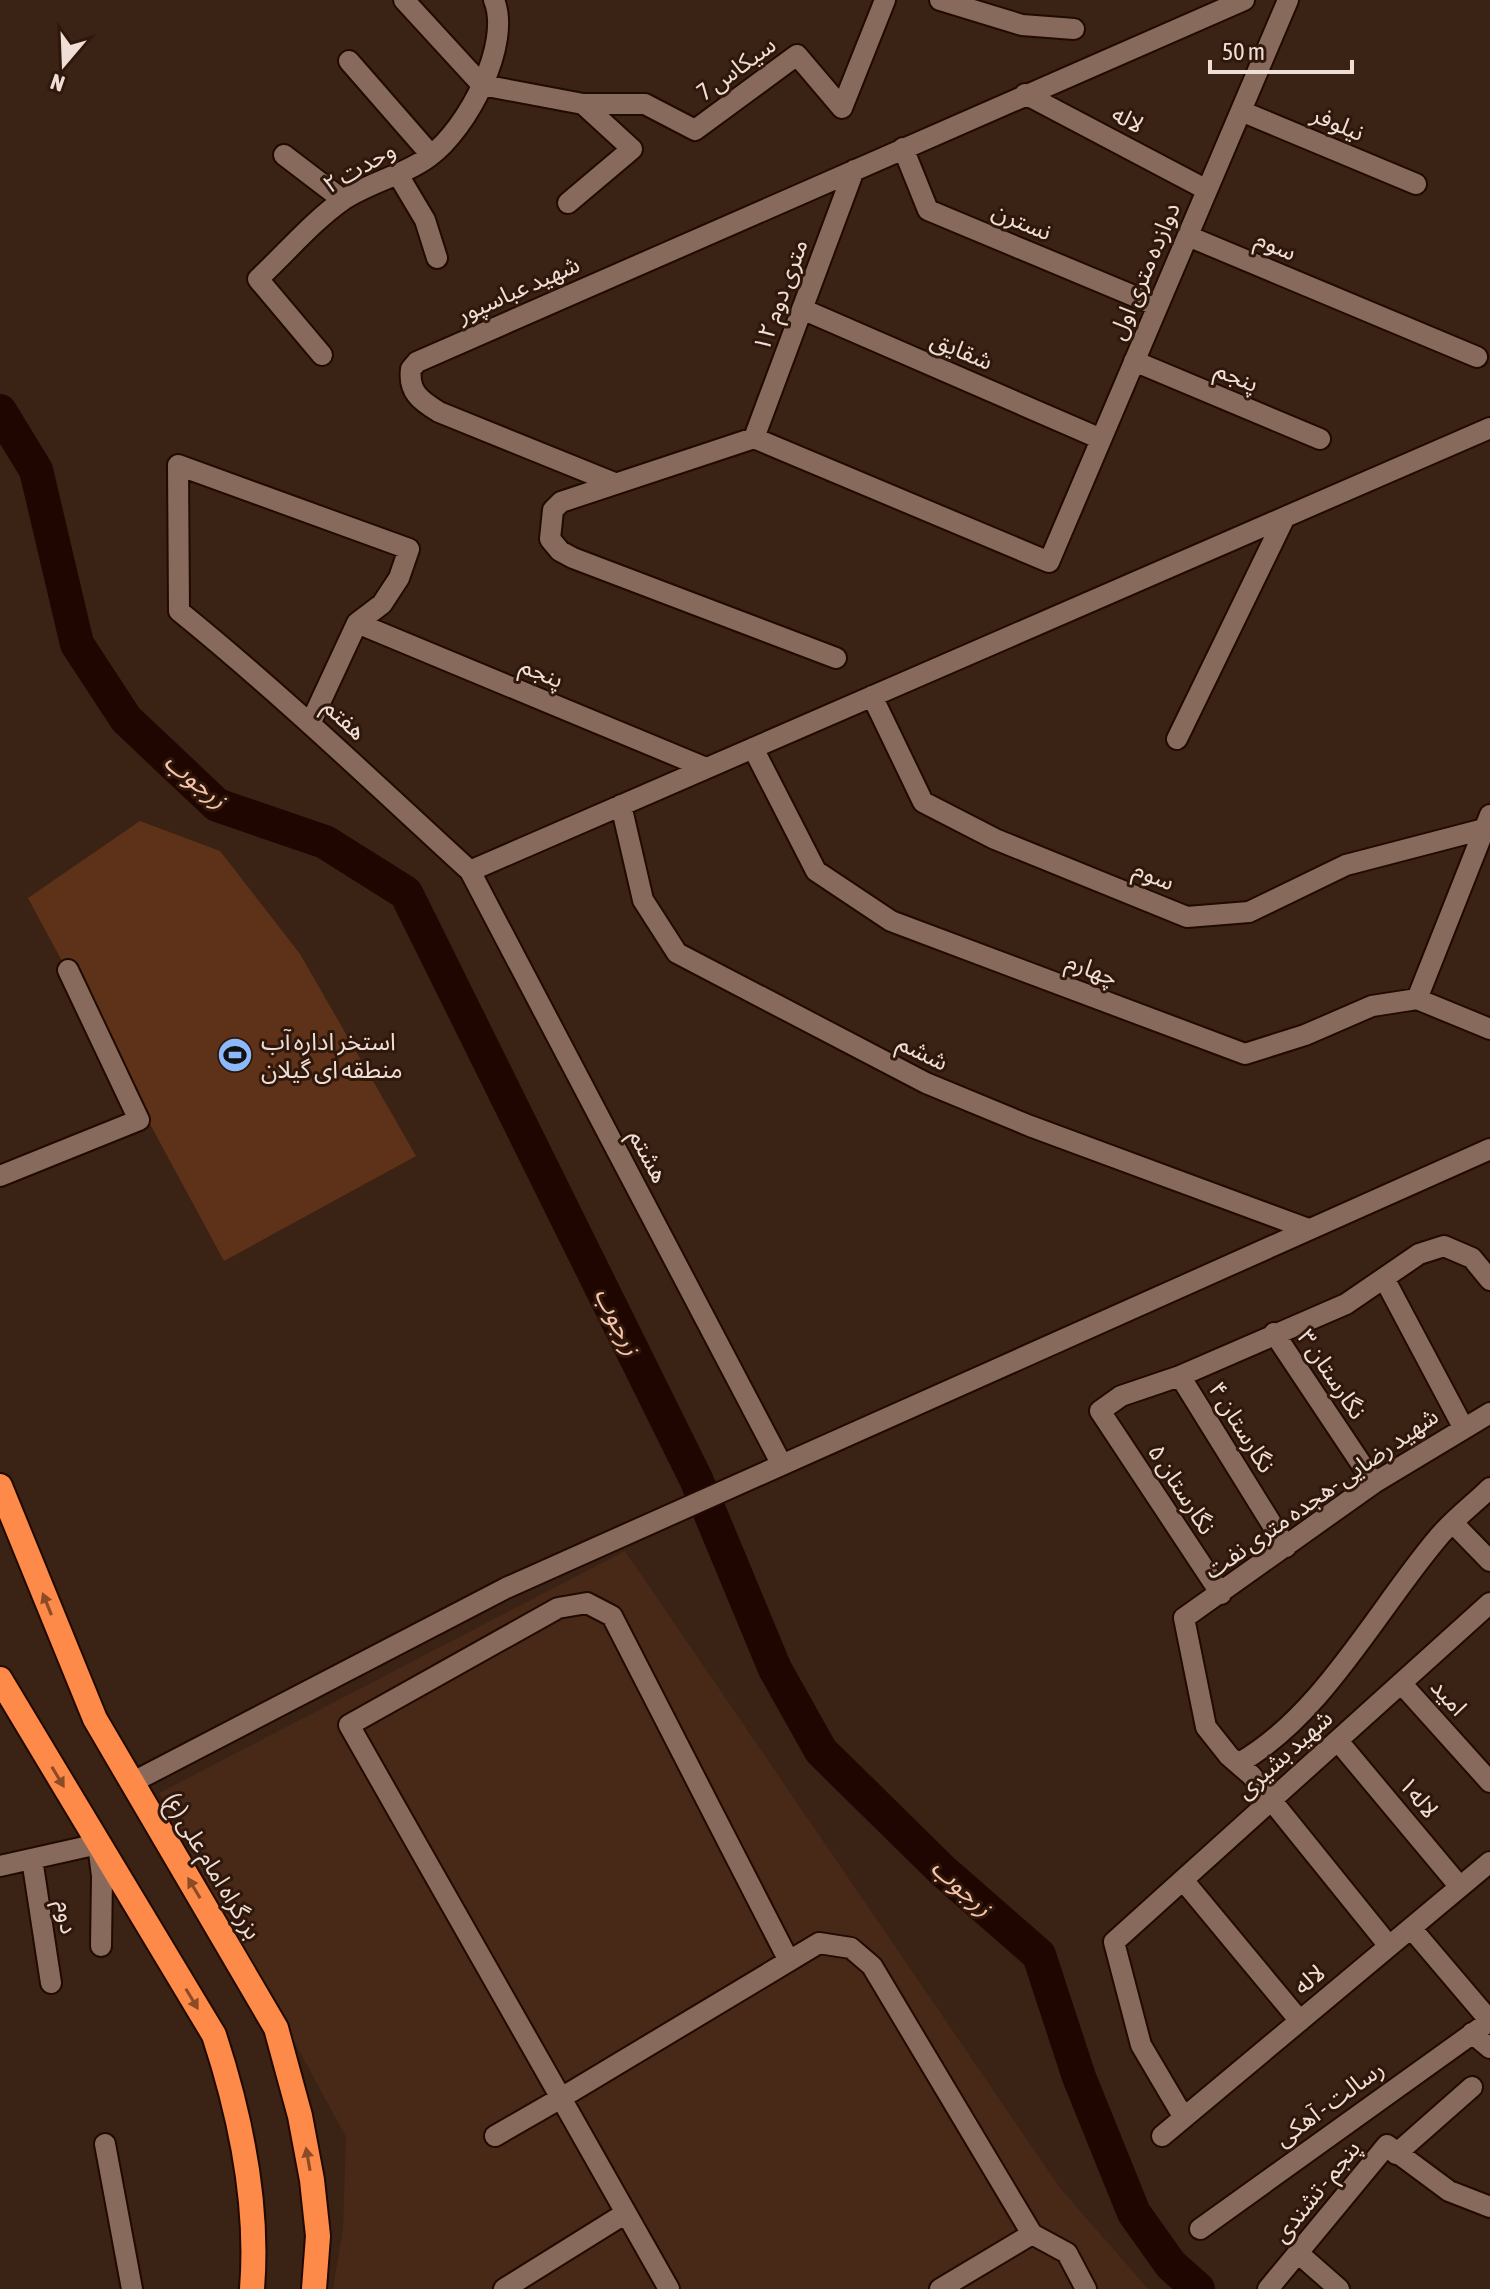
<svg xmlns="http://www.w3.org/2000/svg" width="1490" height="2289" font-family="'Asap Condensed','Noto Sans Arabic',sans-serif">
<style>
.built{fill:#482918}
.green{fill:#5e3219}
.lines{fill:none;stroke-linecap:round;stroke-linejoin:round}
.river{stroke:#1f0600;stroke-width:34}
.minor-casing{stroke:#200a01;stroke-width:24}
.highway-casing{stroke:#200a01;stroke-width:28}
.minor{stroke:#876a5b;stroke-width:20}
.highway{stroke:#fd8a49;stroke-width:24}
.oneway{fill:#8c4b27}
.labels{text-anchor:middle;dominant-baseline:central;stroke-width:6;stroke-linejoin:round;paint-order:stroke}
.street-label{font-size:24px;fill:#efded5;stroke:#2f180b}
.poi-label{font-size:24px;fill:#efded5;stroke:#2f180b;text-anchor:start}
.water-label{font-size:26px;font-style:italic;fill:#f6c3a9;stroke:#2f180b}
</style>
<rect width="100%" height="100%" fill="#3a2215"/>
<path class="built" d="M 625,1551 L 1060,2188 L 1148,2289 L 333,2289 L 343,2228 L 346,2137 L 159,1793 Z"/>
<path class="green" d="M 140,821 L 220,851 L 300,954 L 416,1156 L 224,1261 L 28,898 Z"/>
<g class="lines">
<path class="river" d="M 0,411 L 36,470 L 77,644 L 126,719 L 217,805 L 325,842 L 406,893 L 696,1479 L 775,1669 L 821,1751 L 943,1871 L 1039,1955 L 1079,2077 L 1134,2213 L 1171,2265 L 1198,2289"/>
<g class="minor-casing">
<path id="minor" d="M 404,0 L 482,85 L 583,104 L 645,104 L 695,130 L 797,55 L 842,108 L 885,0
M 940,0 L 1022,25 L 1074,29
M 349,61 L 431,155
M 1025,94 L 1207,190
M 1241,111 L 1416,184
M 903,148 L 928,210 L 1158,306
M 284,155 L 343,200
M 397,173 L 425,220 L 437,258
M 568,203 L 632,149 L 583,104
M 1188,236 L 1477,357
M 802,309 L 1101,439
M 322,355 L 258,279 C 286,253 313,221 343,200 C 370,182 405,175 430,156 C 467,129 512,44 494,0
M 1134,361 L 1320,439
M 754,438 L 854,170
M 612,482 L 439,412 C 421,401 408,392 411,369 L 417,362 L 1244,0
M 357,623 L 706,768
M 836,658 L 573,558 L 560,551 L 550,539 L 553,510 L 561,502 L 754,438 L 1049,562 L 1288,0
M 872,696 L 923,802 L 995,839 L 1187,917 L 1249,912 L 1346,865 L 1484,829
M 311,722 L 357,623 L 382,604 L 399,578 L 409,549 L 178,465 L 179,611 C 280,693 374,783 470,871 L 782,1465
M 1177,739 L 1285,517
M 753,748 L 816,871 L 891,921 L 1245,1054 L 1305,1035 L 1372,1006 L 1417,999 L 1490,1029
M 621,805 L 643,900 L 677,953 L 926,1083 L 1030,1126 L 1308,1229
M 470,871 L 1490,428
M 1417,999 L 1490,815
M 0,1176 L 139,1120 L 68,970
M 1385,1280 L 1463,1427
M 1274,1333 L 1374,1483
M 1180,1376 L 1286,1547
M 1453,1523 L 1490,1561
M 1221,1594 L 1100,1411 L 1121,1396 L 1180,1376 L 1346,1304 L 1419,1254 L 1444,1246 L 1472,1258 L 1490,1280
M 1401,1683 L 1490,1782
M 1338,1741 L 1460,1887
M 1239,1763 C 1322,1716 1377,1610 1437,1539 C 1452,1520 1473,1505 1490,1488
M 131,1783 L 506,1588 L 1490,1149
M 32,1859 L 51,1983
M 0,1866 L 98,1844 L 102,1876 L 101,1946
M 1183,1880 L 1300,2021
M 1389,1946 L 1251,1775 L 1229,1756 L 1206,1727 L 1184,1618 L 1374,1483 L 1490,1413
M 789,1961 L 612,1616 L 587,1603 L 558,1608 L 349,1725 L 561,2098 L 819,1943 L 851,1948 L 872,1966 L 1032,2234
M 1472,2033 L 1490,2048
M 1184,2118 L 1141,2045 L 1114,1942 L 1490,1603
M 495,2136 L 561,2098 L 669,2289
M 1162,2136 L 1490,1862
M 105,2144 L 132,2289
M 1396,2154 L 1472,2087
M 1200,2229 L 1490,2021 L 1411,1928
M 1298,2253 L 1339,2289
M 504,2289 L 626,2213
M 940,2289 L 1032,2234 L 1067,2253 L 1086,2289
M 1268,2289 L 1387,2145 L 1449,2191 L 1490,2207"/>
</g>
<g class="highway-casing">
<path id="highway" d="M 0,1486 L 95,1719 L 276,2028 L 300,2116 L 312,2180 L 318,2236 L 314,2289
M 0,1679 L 214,2035 C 241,2117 259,2203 252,2289"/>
</g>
<use href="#minor" class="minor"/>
<use href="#highway" class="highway"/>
</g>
<defs><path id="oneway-solid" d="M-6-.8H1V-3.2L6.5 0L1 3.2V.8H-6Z" transform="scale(2)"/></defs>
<g class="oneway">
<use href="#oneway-solid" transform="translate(47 1604) rotate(-112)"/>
<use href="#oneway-solid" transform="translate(58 1777) rotate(59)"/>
<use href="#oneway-solid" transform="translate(194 1888) rotate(-121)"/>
<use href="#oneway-solid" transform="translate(192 1999) rotate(59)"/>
<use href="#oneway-solid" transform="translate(308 2159) rotate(-100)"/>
</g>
<defs>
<g id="stadium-disc" transform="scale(1.8)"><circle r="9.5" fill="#8cb9fc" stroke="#2f180b"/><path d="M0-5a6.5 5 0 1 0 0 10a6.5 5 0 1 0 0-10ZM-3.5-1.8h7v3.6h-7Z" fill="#111"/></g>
</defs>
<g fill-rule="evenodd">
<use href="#stadium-disc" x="235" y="1055"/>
</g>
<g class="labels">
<g class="street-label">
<text transform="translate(736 68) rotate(-36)">سیکاس 7</text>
<text transform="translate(1128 119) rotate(28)">لاله</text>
<text transform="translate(1338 123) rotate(23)">نیلوفر</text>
<text transform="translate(359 167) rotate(-30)">وحدت ۲</text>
<text transform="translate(1022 221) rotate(23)">نسترن</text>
<text transform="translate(1276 245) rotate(23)">سوم</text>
<text transform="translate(1144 271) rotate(-67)">دوازده متری اول</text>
<text transform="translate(518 289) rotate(-24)">شهید عباسپور</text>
<text transform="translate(780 295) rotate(-70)">۱۲ متری دوم</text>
<text transform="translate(962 350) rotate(23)">شقایق</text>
<text transform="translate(1237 376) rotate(23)">پنجم</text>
<text transform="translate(542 672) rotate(23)">پنجم</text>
<text transform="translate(345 719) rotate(43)">هفتم</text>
<text transform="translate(1154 875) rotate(22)">سوم</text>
<text transform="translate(1092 969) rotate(21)">چهارم</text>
<text transform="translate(923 1052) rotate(26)">ششم</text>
<text transform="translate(649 1156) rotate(62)">هشتم</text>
<text transform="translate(1332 1374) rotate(56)">نگارستان ۳</text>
<text transform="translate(1242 1427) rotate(58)">نگارستان ۴</text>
<text transform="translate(1182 1489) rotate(57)">نگارستان ۵</text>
<text transform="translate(1321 1493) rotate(-35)">شهید رضایی -هجده متری نفت</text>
<text transform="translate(1449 1697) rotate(48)">امید</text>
<text transform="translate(1284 1754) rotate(-42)">شهید بشیری</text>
<text transform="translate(1419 1797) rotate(50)">لاله۱</text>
<text transform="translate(213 1866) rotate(59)">بزرگراه امام علی (ع)</text>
<text transform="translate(67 1917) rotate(81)">دوم</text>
<text transform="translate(1309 1979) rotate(-40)">لاله</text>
<text transform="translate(1329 2103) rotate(-36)">رسالت - آهکی</text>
<text transform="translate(1316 2191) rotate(-51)">پنجم - تشندی</text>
</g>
<g class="poi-label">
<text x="261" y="1041">استخر اداره آب<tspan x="261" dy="28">منطقه ای گیلان</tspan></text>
</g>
<g class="water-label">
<text transform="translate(196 780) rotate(39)">زرجوب</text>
<text transform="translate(618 1321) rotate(64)">زرجوب</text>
<text transform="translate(962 1887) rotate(42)">زرجوب</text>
</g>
</g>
<g transform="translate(64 64) rotate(199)" stroke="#2f180b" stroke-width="6" paint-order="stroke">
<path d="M0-6L14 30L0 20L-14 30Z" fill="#efded5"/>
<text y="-12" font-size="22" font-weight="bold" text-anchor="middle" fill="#efded5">N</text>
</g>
<path d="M1210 60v12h142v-12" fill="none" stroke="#efded5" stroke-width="4"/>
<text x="1222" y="60" font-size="24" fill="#efded5" stroke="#2f180b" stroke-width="6" paint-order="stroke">50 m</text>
</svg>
